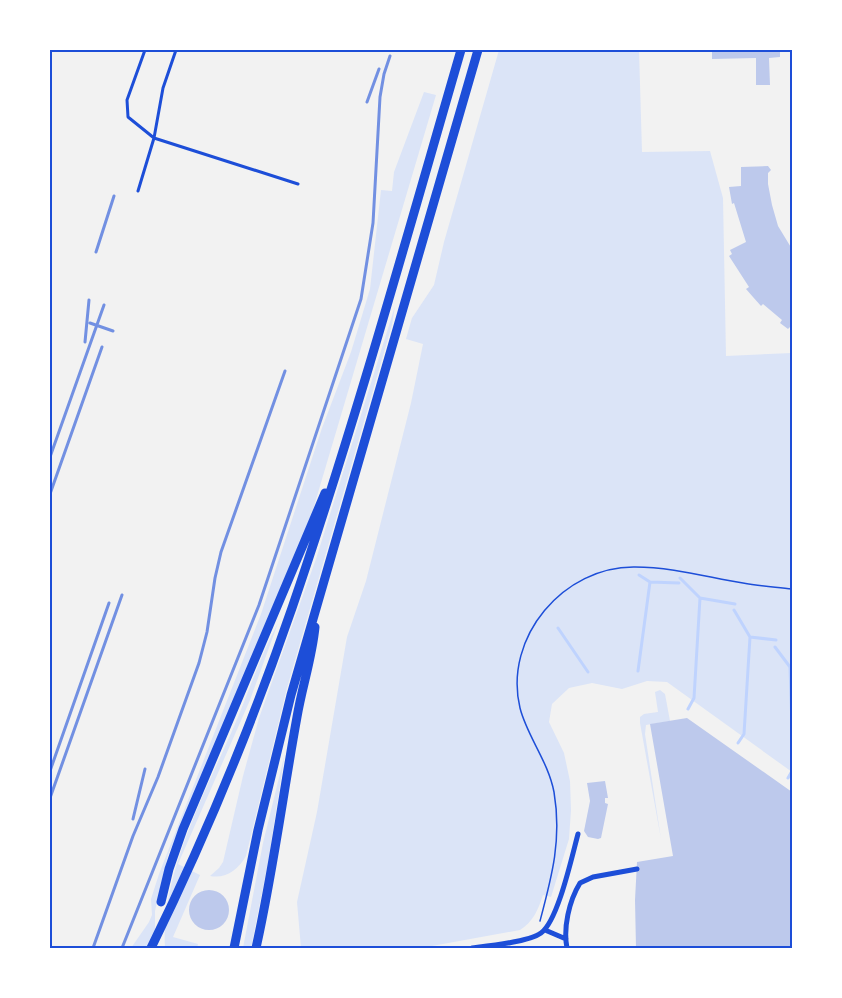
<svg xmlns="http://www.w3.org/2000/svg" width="842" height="998" font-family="Roboto,sans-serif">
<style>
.green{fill:#dbe4f7}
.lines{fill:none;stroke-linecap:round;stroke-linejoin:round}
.stream{stroke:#bfd3fe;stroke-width:3}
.building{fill:#bdc9ec}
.path{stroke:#1d4ed8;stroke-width:1.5}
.service{stroke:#1d4ed8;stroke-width:3}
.minor{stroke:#1d4ed8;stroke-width:5}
.trunk{stroke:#1d4ed8;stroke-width:9}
.rail{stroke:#7290e2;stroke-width:3}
.neatline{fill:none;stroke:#1d4ed8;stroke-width:2}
</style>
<rect width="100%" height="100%" fill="#f2f2f2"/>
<path class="green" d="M 499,50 L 639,50 L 642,152 L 710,151 L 723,198 L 726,356 L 792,353 L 792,772 L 667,682 L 647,681 L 622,689 L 592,683 L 569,688 L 552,704 L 549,722 L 564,753 L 570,781 L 571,810 L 569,839 L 551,897 L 543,895 C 538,910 533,922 520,930 L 421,948 L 301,948 L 297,902 L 317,812 L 347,637 L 366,581 L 411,403 L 423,344 L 406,339 L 412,318 L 434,285 L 444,242 Z
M 424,92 L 436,95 L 312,513 L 168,855 L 155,911 L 155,948 L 131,948 L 149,922 L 152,915 L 151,899 L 159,874 L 261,614 L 322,428 L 351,352 L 370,289 L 381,190 L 392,191 L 394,172 Z
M 395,306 L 392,325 L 287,688 L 246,856 C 238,870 226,879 210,876 L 219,868 L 223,862 L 243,776 L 259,718 L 316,559 Z
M 278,623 L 250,700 L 178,864 L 200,875 L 173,937 L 198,944 L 197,948 L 165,948 C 160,875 206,791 235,724 C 249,691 261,654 278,623 Z
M 660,690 L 665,694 L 670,721 L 646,725 L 645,734 L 661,839 L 640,723 L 640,717 L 644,714 L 658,712 L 655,692 Z
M 285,753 L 268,862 L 251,948 L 243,948 L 263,843 Z"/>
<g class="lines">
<path class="stream" d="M 680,578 L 700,598 L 694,698 L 688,709
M 650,582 L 679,583
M 700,598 L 735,604
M 734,610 L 750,637 L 744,734 L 738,743
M 558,628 L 588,672
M 750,637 L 776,640
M 775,647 L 790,667 L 792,726
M 638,671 L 650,582 L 639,575
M 788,778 L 792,771"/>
</g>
<path class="building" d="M 712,50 L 780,50 L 780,57 L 769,58 L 770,85 L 756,85 L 756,58 L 712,59 Z
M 768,166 L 771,170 L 768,173 L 768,184 L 772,205 L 778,226 L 792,249 L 792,328 L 790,327 L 788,329 L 780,323 L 782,320 L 763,304 L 761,306 L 753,297 L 746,289 L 749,287 L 729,256 L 732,254 L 730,250 L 746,242 L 734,203 L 732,204 L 729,187 L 741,186 L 741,167 Z
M 687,718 L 792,792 L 792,948 L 636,948 L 635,900 L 637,862 L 673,856 L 650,724 Z
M 605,781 L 608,798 L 605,798 L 605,803 L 608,804 L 601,838 L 598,839 L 588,837 L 584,831 L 590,801 L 587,783 Z
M189 910a20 20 0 1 1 40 0a20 20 0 1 1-40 0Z"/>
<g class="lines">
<path class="path" d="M 540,921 C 552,876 562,839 554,792 C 548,761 527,736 520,708 C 503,637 564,566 635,567 C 672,567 707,577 743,583 C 759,586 776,587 792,589"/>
<path class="service" d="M 145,50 L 127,100 L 128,117 L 154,138 L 298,184
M 138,191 L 154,138 L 163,88 L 176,50"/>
<path class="minor" d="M 545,930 L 566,939
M 472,948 C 488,946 529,942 541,933 C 558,921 572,856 578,834
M 567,948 C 563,928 569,901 580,883 L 593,877 L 637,869"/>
<path class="trunk" d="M 161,902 L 169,869 L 183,829 L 325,493
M 151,948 C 205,838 252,724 292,608 C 355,424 407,236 461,50
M 234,948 L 258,830 L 291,695 L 478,50
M 256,948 C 273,872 283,794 297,717 C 302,687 312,658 315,627"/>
<path class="rail" d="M 367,102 L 379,69
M 96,252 L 114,196
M 90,323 L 113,331
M 85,342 L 89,300
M 50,457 L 104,305
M 50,494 L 102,347
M 50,771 L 109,603
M 50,798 L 122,595
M 133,819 L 145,769
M 93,948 L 133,836 L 158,777 L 199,663 L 207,632 L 215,578 L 221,552 L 285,371
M 122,948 L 259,605 L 361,299 L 373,223 L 380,97 L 384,74 L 390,56"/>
</g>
<rect width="842" height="998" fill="none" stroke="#ffffff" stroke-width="102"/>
<rect x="51" y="51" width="740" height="896" class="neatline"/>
</svg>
